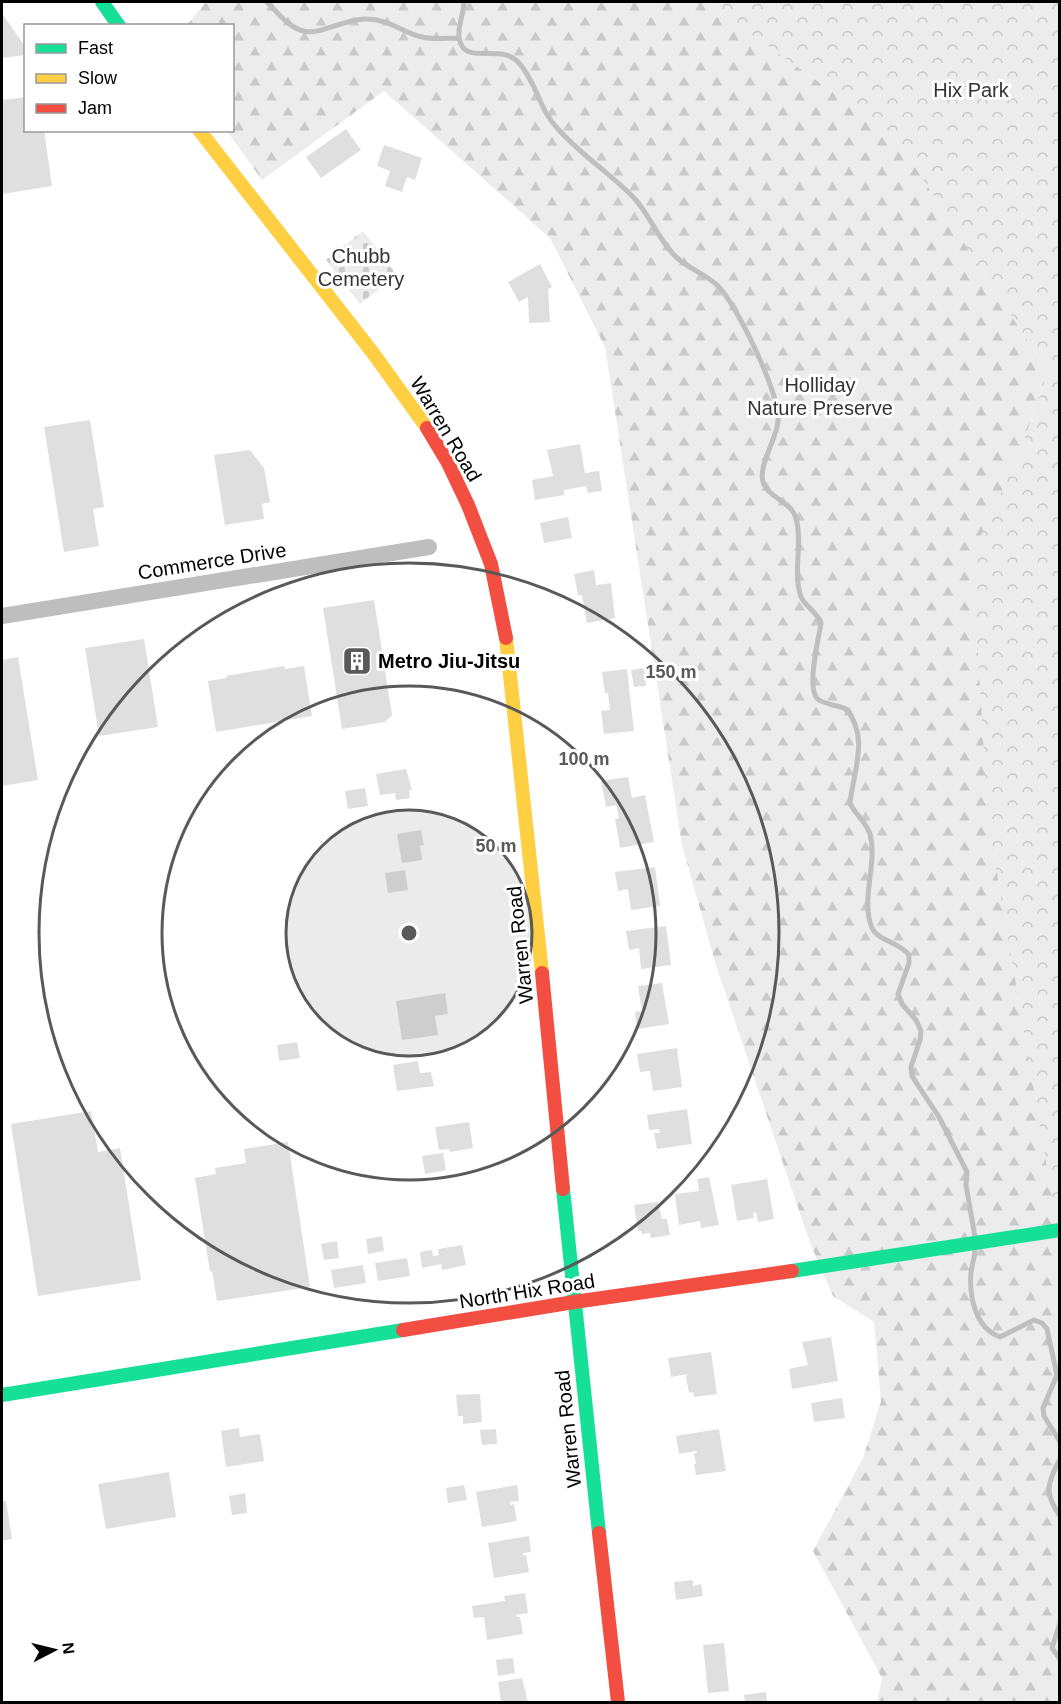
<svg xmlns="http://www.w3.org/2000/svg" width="1061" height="1704" font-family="Helvetica,sans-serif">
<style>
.forest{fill:url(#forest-firs)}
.cemetery{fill:url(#cemetery-stones)}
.park{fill:url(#park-crowns)}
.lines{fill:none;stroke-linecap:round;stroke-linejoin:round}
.stream{stroke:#bfbfbf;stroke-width:5}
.building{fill:#dfdfdf}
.street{stroke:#bebebe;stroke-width:16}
.fast{stroke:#16e098;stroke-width:14}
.slow{stroke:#ffcf43;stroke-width:14}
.jam{stroke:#f24e42;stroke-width:14}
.ring{fill:none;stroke:#595959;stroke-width:3}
.labels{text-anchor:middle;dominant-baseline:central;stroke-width:6;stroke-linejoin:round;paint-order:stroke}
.park-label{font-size:20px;fill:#333;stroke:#fff}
.street-label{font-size:20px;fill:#000;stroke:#fff}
.poi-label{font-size:20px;font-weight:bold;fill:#000;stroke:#fff;text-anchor:start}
.centre{fill:#595959;stroke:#fff;stroke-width:3}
.ring-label{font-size:18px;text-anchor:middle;font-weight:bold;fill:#595959;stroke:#fff;stroke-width:6;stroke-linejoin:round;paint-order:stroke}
</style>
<defs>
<pattern id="forest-firs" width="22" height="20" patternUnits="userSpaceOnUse" patternTransform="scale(1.5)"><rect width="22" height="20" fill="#ececec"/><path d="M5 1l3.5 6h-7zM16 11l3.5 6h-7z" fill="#c9c9c9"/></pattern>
<pattern id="cemetery-stones" width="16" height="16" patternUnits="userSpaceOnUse" patternTransform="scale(1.5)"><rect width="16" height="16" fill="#ececec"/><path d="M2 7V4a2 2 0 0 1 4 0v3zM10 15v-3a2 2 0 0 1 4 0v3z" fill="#c9c9c9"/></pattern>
<pattern id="park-crowns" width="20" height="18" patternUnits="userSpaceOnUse" patternTransform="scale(1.5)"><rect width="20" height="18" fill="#ececec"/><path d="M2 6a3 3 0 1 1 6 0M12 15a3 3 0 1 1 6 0" fill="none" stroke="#c9c9c9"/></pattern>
</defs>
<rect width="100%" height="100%" fill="#fff"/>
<path class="forest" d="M 206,2 L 706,2 L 895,136 L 1048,372 L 1020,452 L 1055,1215 L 1059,1214 L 1059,1702 L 877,1702 L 882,1678 L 813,1551 L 863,1458 L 881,1401 L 874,1322 L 833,1296 L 810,1243 L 715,962 L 682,845 L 605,347 L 550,238 L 384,91 L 262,180 L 227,131 L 232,130 L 232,26 L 186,26 Z"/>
<path class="cemetery" d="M 363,231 L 397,275 L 360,304 L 326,260 Z"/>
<path class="park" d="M 706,2 L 1059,2 L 1059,1214 L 1055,1215 L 988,820 L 972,555 L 1020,452 L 1048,372 L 895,136 Z"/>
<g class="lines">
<path class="stream" d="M 267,2 C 277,12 288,27 303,31 C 319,36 346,18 366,19 C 391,19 402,33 422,37 C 434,40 447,38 459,38
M 464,2 C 464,15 454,33 462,46 C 471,62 503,44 519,63 C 537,83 539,110 558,129 C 581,155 611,174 635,199 C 650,216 658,238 674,255 C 686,268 705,273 718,286 C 737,305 780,394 778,421 C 777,439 758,465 763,482 C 768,498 791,501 796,518 C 803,543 793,570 800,594 C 803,606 817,611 821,623 C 819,638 805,691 819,700 C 827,705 838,705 846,709 C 870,737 853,772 850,803 C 855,815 866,821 870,834 C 878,864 860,899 872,928 C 878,941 900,942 909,955 L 909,963 L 898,994 L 902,1004 L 916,1020 L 921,1031 L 920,1040 L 911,1067 L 912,1076 L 939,1117 L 967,1172 L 966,1185 L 975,1237
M 975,1249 C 975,1257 972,1264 971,1272 C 969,1296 975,1328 1000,1337 L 1034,1320 L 1042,1323 L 1047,1329 L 1057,1375 L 1043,1408 L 1044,1416 L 1060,1442
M 1060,1459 C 1048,1483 1043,1492 1060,1516
M 1060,1623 L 1052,1648 L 1060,1659"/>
</g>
<path class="building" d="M 2,13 L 26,48 L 26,55 L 2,58 Z
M 26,97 L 26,130 L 44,130 L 52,186 L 2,194 L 2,100 Z
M 346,129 L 361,150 L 321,178 L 306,157 Z
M 384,145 L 422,158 L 415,180 L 407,177 L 402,192 L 385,186 L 390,171 L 377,166 Z
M 540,264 L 552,287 L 548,289 L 550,322 L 529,323 L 528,297 L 519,302 L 508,282 Z
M 90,420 L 104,507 L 93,509 L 99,546 L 64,552 L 44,427 Z
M 580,444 L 585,473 L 599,471 L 602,491 L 588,493 L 586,486 L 564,490 L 564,495 L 535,500 L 532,480 L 553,476 L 547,450 Z
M 250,450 L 264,468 L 270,502 L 262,504 L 264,519 L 225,525 L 214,455 Z
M 568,517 L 572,538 L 544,543 L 540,523 Z
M 594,570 L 596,585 L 611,583 L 615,618 L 587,623 L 582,595 L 578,595 L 574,574 Z
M 374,600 L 392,715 L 385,722 L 342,729 L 323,608 Z
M 144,639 L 158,727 L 99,736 L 85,648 Z
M 18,657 L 38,780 L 2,786 L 2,660 Z
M 284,666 L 285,669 L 304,666 L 312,716 L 216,732 L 208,681 L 227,678 L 226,676 Z
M 644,668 L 646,686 L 634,687 L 631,670 Z
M 627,669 L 634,731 L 604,734 L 601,711 L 610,710 L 608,693 L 605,693 L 602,672 Z
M 406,769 L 412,790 L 409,790 L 410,798 L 396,800 L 395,793 L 380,795 L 376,774 Z
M 628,777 L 632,798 L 645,795 L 654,842 L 620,848 L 615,819 L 619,818 L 616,805 L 606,807 L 601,781 Z
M 365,788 L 368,806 L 348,809 L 345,791 Z
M 421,830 L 424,845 L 420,846 L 422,860 L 402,863 L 397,834 Z
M 655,867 L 660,906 L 631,910 L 628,889 L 618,891 L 615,872 Z
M 405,870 L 408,890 L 388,893 L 385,873 Z
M 666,926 L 671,965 L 641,969 L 639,948 L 629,950 L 626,931 Z
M 662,983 L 669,1024 L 637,1029 L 635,1012 L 642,1011 L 638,986 Z
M 445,993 L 448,1014 L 435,1016 L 438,1035 L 402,1040 L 396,1001 Z
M 297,1042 L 300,1058 L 279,1061 L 277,1045 Z
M 677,1048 L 682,1087 L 653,1091 L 650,1071 L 640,1072 L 637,1054 Z
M 418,1061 L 420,1073 L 431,1072 L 434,1086 L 397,1091 L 393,1065 Z
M 687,1109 L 692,1144 L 657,1149 L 654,1133 L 660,1133 L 659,1129 L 649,1130 L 647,1115 Z
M 91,1111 L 98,1152 L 120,1148 L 141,1280 L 38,1296 L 11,1124 Z
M 469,1122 L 473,1148 L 450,1152 L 449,1149 L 439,1150 L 435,1127 Z
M 288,1142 L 310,1287 L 217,1301 L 212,1271 L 210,1272 L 195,1178 L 216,1174 L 215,1168 L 246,1163 L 244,1149 Z
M 443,1153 L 446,1170 L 425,1174 L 422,1156 Z
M 709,1177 L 719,1225 L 701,1228 L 700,1221 L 679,1225 L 675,1194 L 699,1191 L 697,1179 Z
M 767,1179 L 774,1219 L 758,1222 L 756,1212 L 753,1213 L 754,1218 L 737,1221 L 731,1185 Z
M 658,1202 L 662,1219 L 667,1219 L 670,1235 L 651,1238 L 650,1233 L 642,1234 L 641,1231 L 638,1231 L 634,1205 Z
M 382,1236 L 384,1251 L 368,1254 L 366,1239 Z
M 337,1241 L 339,1258 L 324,1260 L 321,1244 Z
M 462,1245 L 466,1265 L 442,1270 L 441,1264 L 422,1268 L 420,1252 L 432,1250 L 433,1256 L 439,1255 L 438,1249 Z
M 407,1258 L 410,1276 L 378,1281 L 375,1263 Z
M 363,1265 L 366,1283 L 334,1288 L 331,1270 Z
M 831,1337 L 838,1381 L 792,1389 L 789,1369 L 808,1365 L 802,1342 Z
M 711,1352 L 717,1394 L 694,1397 L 693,1392 L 689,1393 L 686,1377 L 688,1374 L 671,1377 L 668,1358 Z
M 480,1394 L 482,1422 L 463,1424 L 463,1416 L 458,1416 L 456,1395 Z
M 842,1398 L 845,1418 L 814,1422 L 811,1403 Z
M 239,1428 L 240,1437 L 260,1434 L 264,1461 L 226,1467 L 221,1431 Z
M 496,1429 L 497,1444 L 482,1445 L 480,1430 Z
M 719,1429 L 726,1471 L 696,1475 L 694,1464 L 696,1464 L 694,1453 L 697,1453 L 696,1451 L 679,1454 L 676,1436 Z
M 169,1472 L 176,1517 L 106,1529 L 98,1484 Z
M 464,1485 L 467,1500 L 448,1503 L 446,1488 Z
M 517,1485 L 519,1501 L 510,1502 L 511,1505 L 514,1504 L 517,1521 L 482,1527 L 476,1492 Z
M 245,1493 L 247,1513 L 232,1515 L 229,1496 Z
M 2,1501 L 6,1501 L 12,1539 L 2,1541 Z
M 529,1536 L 531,1552 L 523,1553 L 523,1556 L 526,1555 L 529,1572 L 494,1578 L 488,1543 Z
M 693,1580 L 693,1586 L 701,1584 L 703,1596 L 676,1600 L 674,1582 Z
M 525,1593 L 528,1613 L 516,1615 L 517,1617 L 520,1617 L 523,1634 L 487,1640 L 484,1617 L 474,1618 L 472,1606 L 505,1601 L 504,1596 Z
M 724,1643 L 729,1691 L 708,1693 L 703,1645 Z
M 513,1658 L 515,1673 L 498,1676 L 496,1660 Z
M 522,1678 L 528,1702 L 501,1702 L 498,1682 Z
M 766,1692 L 767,1702 L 745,1702 L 744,1695 Z"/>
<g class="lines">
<path class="street" d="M 2,616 L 429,547"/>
<path class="fast" d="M 102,2 L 119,26
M 563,1189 L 599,1533
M 792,1271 L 1060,1230
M 2,1395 L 403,1330"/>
<path class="slow" d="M 199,130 L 373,353 L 427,428
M 506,638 L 542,973"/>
<path class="jam" d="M 427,428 L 448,463 L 468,505 L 491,564 L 506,638
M 542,973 L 563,1189
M 403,1330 L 574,1302 L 792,1271
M 599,1533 L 618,1702"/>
</g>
<circle cx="409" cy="933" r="123" fill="#595959" fill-opacity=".12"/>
<g class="ring">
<circle cx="409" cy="933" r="123"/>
<circle cx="409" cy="933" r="247"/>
<circle cx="409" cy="933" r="370"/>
</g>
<defs>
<g id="building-square" transform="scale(1.5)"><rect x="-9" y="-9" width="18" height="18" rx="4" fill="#595959" stroke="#fff"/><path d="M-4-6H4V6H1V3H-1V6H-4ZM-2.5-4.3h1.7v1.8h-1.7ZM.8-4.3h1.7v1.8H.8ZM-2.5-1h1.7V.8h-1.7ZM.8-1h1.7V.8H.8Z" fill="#fff"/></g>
</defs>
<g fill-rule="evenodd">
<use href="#building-square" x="357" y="661"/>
</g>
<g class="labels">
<g class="park-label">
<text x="971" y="90">Hix Park</text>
<text x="361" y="256">Chubb<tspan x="361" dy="23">Cemetery</tspan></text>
<text x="820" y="385">Holliday<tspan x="820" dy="23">Nature Preserve</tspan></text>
</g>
<g class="street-label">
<text transform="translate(446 429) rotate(59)">Warren Road</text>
<text transform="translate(212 561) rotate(-9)">Commerce Drive</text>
<text transform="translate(520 945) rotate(-96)">Warren Road</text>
<text transform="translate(527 1291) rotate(-9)">North Hix Road</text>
<text transform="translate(568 1429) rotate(-96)">Warren Road</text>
</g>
<g class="poi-label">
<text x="378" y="661">Metro Jiu-Jitsu</text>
</g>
</g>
<circle cx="409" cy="933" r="9" class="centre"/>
<g class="ring-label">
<text x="671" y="678">150 m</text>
<text x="584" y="765">100 m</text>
<text x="496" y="852">50 m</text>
</g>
<rect width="1061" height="1704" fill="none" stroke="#000000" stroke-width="6"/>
<rect x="24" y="24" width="210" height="108" fill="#ffffff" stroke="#999999" stroke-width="1.5"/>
<rect x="36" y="44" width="30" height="9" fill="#16e098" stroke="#999999" stroke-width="1.5"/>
<text x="78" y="54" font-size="18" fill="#000000">Fast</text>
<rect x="36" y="74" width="30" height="9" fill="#ffcf43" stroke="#999999" stroke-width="1.5"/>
<text x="78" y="84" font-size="18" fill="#000000">Slow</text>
<rect x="36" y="104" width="30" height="9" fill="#f24e42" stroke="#999999" stroke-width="1.5"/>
<text x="78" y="114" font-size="18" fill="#000000">Jam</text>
<g transform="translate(54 1650) rotate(83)" stroke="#ffffff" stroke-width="4.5" paint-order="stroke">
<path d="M0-4.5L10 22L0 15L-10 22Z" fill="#000000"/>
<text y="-9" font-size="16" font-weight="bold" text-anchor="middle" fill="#000000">N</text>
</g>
</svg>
